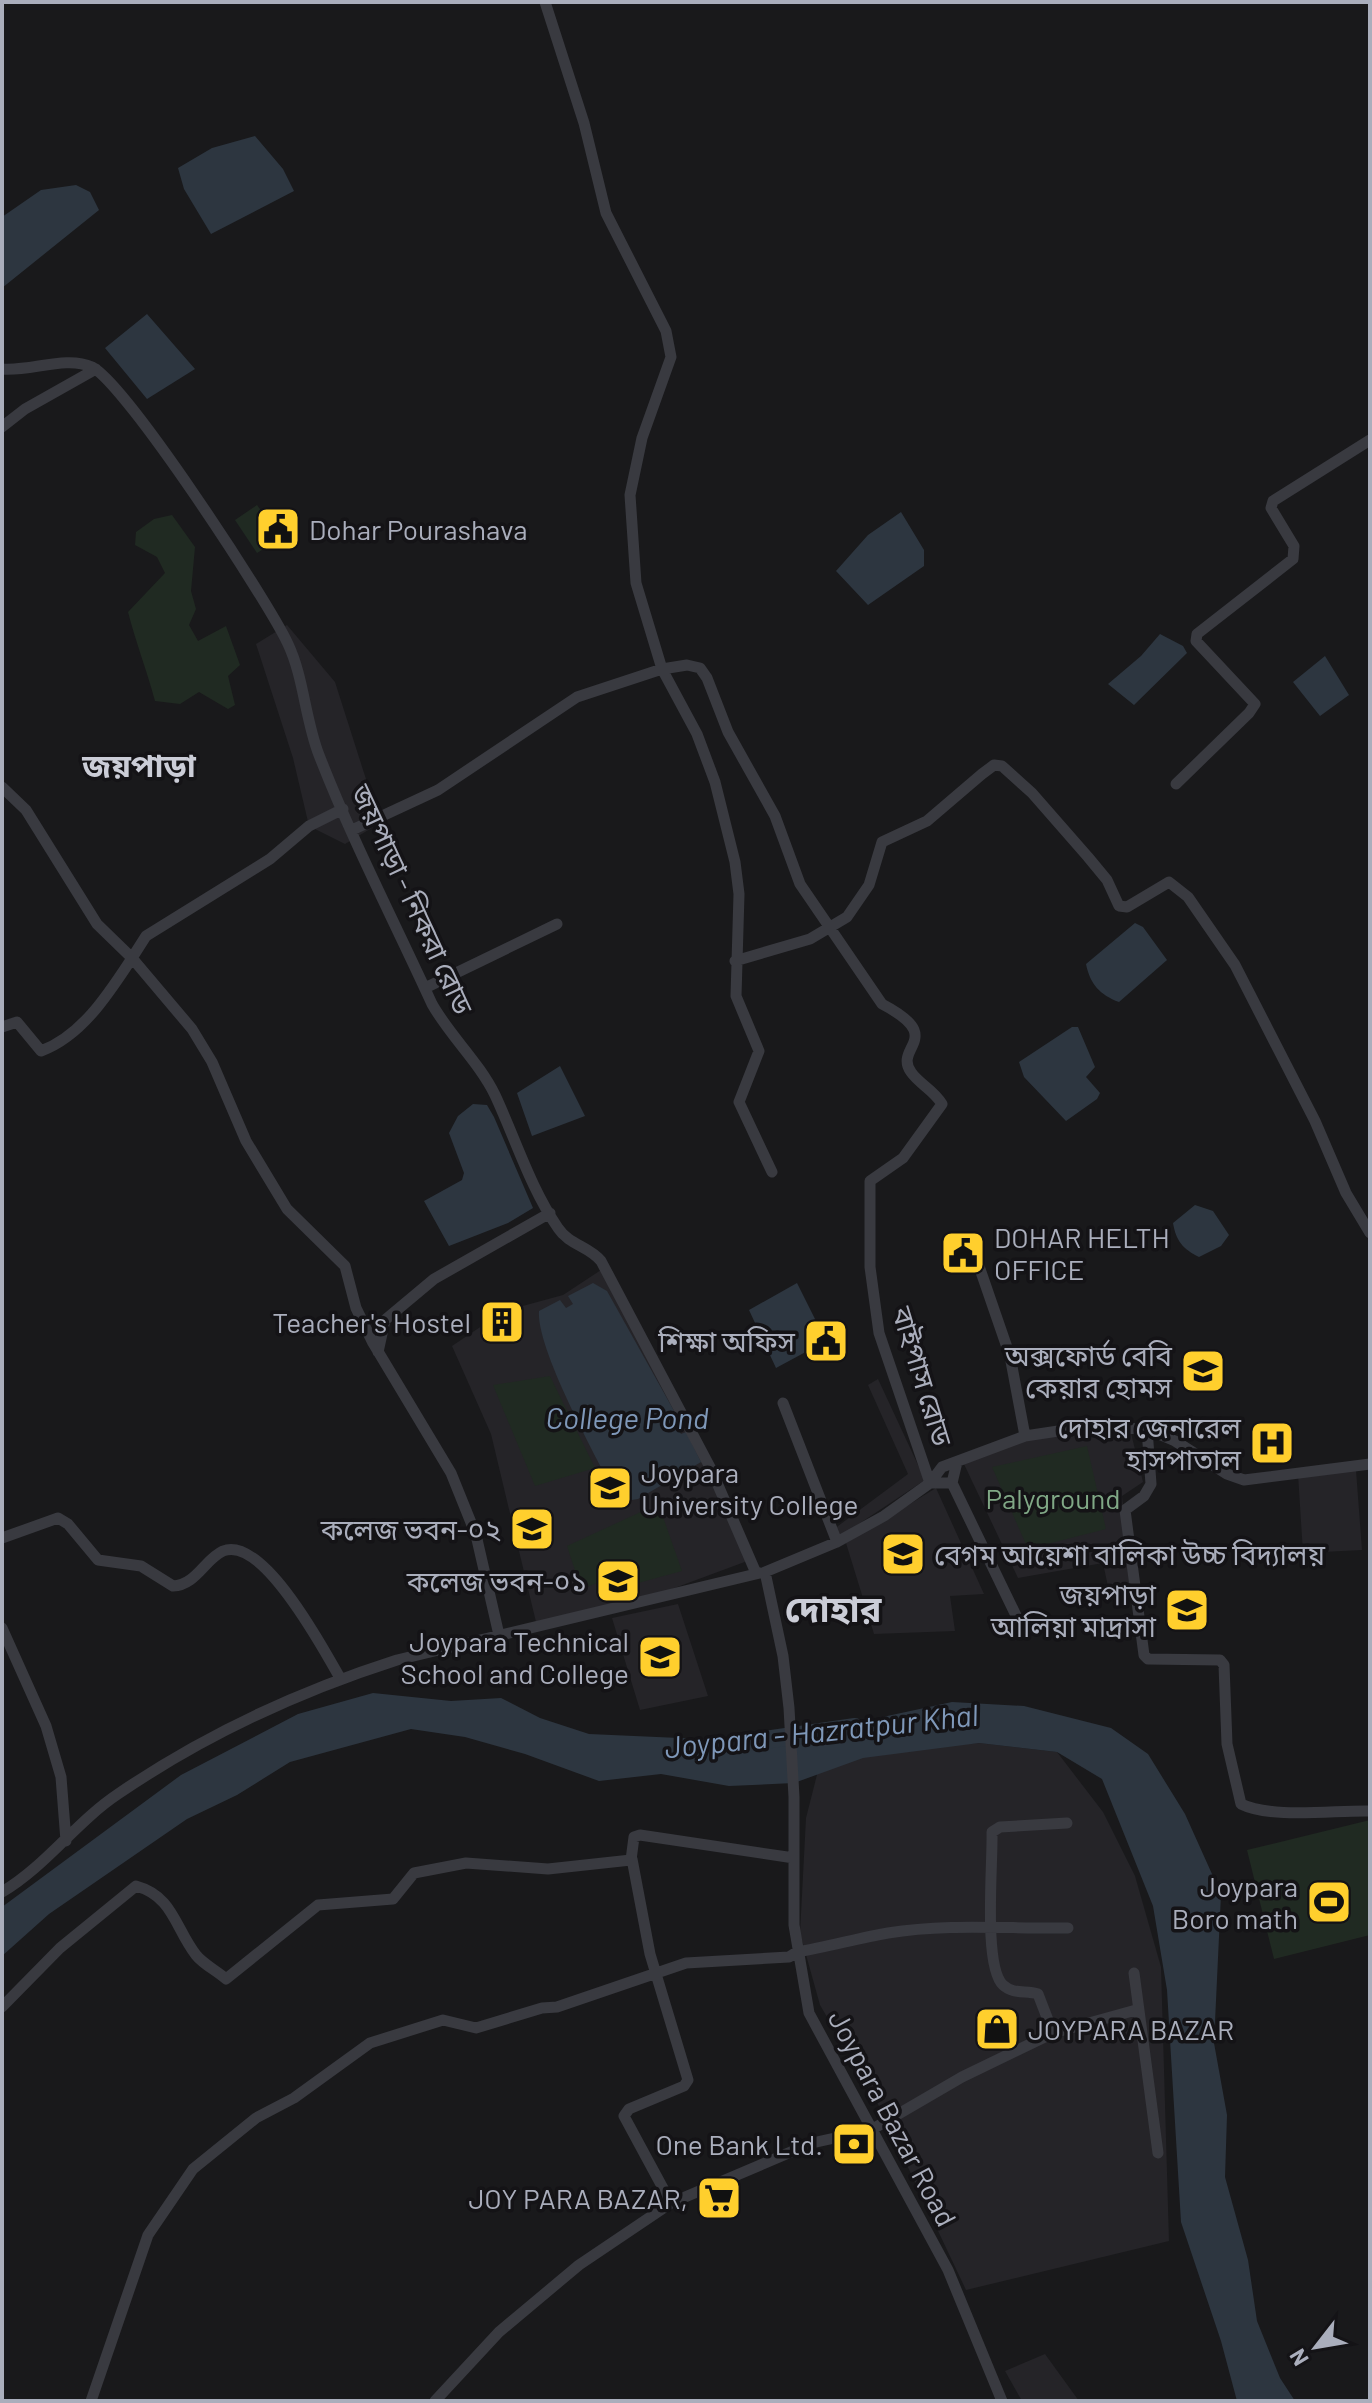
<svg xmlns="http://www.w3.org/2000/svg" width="1372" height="2403" font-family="Barlow,'Noto Sans Bengali',sans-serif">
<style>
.built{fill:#252428}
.green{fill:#202a22}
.water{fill:#2d3640}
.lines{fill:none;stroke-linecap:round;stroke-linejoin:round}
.river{stroke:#2d3640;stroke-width:18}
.street{stroke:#393a40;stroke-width:11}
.labels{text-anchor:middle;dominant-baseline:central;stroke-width:7;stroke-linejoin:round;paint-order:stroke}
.poi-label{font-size:28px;fill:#aaaebc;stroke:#141316;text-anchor:end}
.street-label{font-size:28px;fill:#aaaebc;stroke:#141316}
.park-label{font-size:28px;fill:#80a886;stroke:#141316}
.water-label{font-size:30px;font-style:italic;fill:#7f98b9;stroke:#141316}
.quarter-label{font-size:32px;font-weight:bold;fill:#cbcdd7;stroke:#141316}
.district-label{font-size:36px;font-weight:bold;fill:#cbcdd7;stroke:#141316}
</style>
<rect width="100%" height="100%" fill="#19191b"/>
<path class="built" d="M 287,625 L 335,682 L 380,823 L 345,844 L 309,826 L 293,758 L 256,644 Z
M 601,1270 L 697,1445 L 750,1560 L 653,1596 L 536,1622 L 491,1434 L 452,1346 L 504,1311 L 563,1295 Z
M 878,1379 L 925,1480 L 839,1537 L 834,1529 L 908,1474 L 868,1385 Z
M 1119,1428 L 1130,1429 L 1143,1482 L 1122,1496 L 1133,1596 L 1110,1596 L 1103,1563 L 1018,1578 L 963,1462 L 1026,1437 Z
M 1356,1470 L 1362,1550 L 1303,1553 L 1298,1474 Z
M 936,1488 L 984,1594 L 950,1596 L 955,1631 L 874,1634 L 846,1543 Z
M 678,1604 L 708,1696 L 640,1710 L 612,1618 Z
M 979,1743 L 1057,1752 L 1103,1812 L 1135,1876 L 1161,1967 L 1169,2241 L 966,2290 L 879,2106 L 820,2005 L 800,1933 L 806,1818 L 822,1755 Z
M 1045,2354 L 1079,2401 L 1022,2401 L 1005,2371 Z"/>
<path class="green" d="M 257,505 L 281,538 L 257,553 L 235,520 Z
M 172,515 L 195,547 L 191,591 L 196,609 L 189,625 L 198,641 L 226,626 L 240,665 L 228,676 L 235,705 L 228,709 L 199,692 L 180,704 L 155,701 C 147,671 136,643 128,612 L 165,573 L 157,557 L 135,545 L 136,532 L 154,519 Z
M 550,1376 L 595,1468 L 535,1486 L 493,1385 Z
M 1087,1446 L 1106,1529 L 1028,1549 L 992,1467 Z
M 645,1510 L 663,1517 L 682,1571 L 638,1583 L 627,1572 L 581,1589 L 567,1546 Z
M 1370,1820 L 1370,1935 L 1274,1959 L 1247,1850 Z"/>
<path class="water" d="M 255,136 L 283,169 L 294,191 L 211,234 L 184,189 L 178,168 L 212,148 Z
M 76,185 L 90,192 L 99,210 L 2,288 L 2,217 L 41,190 Z
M 147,314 L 195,369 L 147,399 L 105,348 Z
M 901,512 L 924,550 L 924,566 L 868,605 L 836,571 L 868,535 Z
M 1160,634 L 1183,646 L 1187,653 L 1134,705 L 1108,684 L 1141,656 Z
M 1325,656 L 1349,695 L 1320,716 L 1293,682 Z
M 1135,923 L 1143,927 L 1167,960 L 1119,1002 C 1100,995 1090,984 1086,964 Z
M 1072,1027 L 1078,1027 L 1095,1067 L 1086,1077 L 1100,1093 L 1097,1099 L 1066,1121 L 1024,1077 L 1019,1062 Z
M 560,1066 L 585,1116 L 532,1136 L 517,1093 Z
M 473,1104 L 487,1105 L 494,1117 L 533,1208 L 508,1223 L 449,1246 L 424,1201 L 462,1180 L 464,1173 L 449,1133 L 458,1116 Z
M 1195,1205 L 1213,1211 L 1229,1235 L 1221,1246 L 1199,1257 C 1183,1249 1176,1241 1173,1223 Z
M 593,1283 L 607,1291 L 678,1418 L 673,1421 L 681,1434 L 686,1432 L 701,1462 L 638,1499 L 619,1502 C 599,1462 536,1350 539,1311 L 560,1300 L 566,1308 L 573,1304 L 568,1296 Z
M 797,1283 L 826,1341 L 776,1368 L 749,1310 Z
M 373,1693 L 451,1701 L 501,1698 L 540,1718 L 589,1734 L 767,1742 L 952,1702 L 1024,1706 L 1111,1728 L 1148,1754 L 1185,1814 L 1221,1894 L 1214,2043 L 1227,2115 L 1225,2177 L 1248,2260 L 1257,2321 L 1280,2378 L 1295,2401 L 1237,2401 L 1221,2341 L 1181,2222 L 1167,1990 L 1153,1906 L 1102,1779 L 1057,1752 L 979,1743 L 863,1758 L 794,1783 L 729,1786 L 661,1774 L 599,1781 L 525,1754 L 465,1737 L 411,1729 L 290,1762 L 237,1795 L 187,1819 L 49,1914 L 2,1956 L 2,1907 L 181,1775 L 298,1714 Z"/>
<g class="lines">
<path class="river" d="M 750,1742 L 855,1727"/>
<path class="street" d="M 545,2 L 584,123 L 606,213 L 666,331 L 671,357 L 642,438 L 630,495 L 636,583 L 662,669 L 697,734 L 715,782 L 735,862 L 739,894 L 736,996 L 759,1051 L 739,1102 L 772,1172
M 2,369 C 30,372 66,355 92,367 C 126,384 268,601 288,644 C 304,678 305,719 319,755 C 352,840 394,921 432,1004 C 450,1036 479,1062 495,1095 C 516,1140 530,1187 558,1228 C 569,1245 589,1246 601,1261 L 711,1469 L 756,1573
M 2,427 L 25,409 L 96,369
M 1176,784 L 1249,713 L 1255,704 L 1196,641 L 1197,634 L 1293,559 L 1294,546 L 1271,508 L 1273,501 L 1370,440
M 2,787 L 26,810 L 97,924 L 132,958 C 109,993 82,1036 41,1051 L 17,1022 L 2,1027
M 343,809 L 309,826 L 270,859 L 146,936 L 132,958 L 192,1029 L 212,1062 L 246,1141 L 287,1209 L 345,1266 L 356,1308 L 373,1343 L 451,1473 L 476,1535 L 499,1635
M 352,830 L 438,790 L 577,697 L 662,669 L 687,665 L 700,668 L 707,678 L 728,732 L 775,816 L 800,884 L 882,1004 C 947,1038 893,1047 911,1072 C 919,1084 934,1090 942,1104 L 903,1158 L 870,1181 L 870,1267 L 879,1333 L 930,1483 L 952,1483 L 957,1462
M 735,961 L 810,939 L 847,917 L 869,885 L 882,842 L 927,821 L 982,774 L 994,765 L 1002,766 L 1032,793 L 1088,857 L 1107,880 L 1119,906 L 1127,907 L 1169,882 L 1188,897 L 1235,965 L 1315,1121 L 1346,1193 L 1370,1233
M 425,988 L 557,924
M 970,1240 L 1010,1356 L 1025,1436
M 378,1352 L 385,1320 L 434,1279 L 550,1213
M 783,1403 L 837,1542
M 1147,1429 L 1151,1484 L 1144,1496 L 1125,1510 L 1144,1655 L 1148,1659 L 1220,1660 L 1224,1665 L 1227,1744 L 1241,1804 C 1271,1819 1335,1810 1370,1811
M 952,1483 L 1023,1630
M 2,1538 L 58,1518 L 68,1524 L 98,1560 L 141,1566 L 173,1586 C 196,1585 205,1559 223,1551 C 263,1535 324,1650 340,1678
M 2,1628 L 46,1726 L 61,1777 L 66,1841
M 632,1859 L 650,1954 L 688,2080 L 684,2086 L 629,2109 L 624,2116 L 671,2203
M 2,1892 C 46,1866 76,1822 118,1794 C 203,1736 300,1691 397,1660 L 760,1573
M 1134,1973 L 1158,2153
M 2,2007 L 60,1948 L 136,1886 C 173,1896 175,1928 196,1955 C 203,1964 217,1971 226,1979 L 318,1905 L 393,1899 L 414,1873 L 466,1863 L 548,1869 L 631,1860 L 634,1837 L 640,1835 L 794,1858
M 1053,2033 L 1038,1994 C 1026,1990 1014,1995 1003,1985 C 983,1966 993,1863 992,1832 L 1000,1827 L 1067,1823
M 91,2401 L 148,2235 L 193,2169 L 256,2118 L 294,2098 L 370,2043 L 443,2020 L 476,2028 L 542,2008 L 557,2007 L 686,1963 L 789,1957 L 797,1952 C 828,1947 858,1938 888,1933 C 948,1923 1008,1929 1068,1928
M 435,2401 L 499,2332 L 579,2265 L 671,2203 L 812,2143 L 871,2130 L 962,2077 L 1053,2033 L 1136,2010
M 1002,2401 L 948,2270 L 809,2013 L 794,1925 L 794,1797 L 789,1708 L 783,1656 L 765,1572 L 837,1542 L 884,1516 L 930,1483 L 942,1467 L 1025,1436 L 1085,1427 L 1147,1429 L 1175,1441 L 1227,1474 L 1244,1480 L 1370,1464"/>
</g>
<defs>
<g id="civic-square" transform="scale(2.3)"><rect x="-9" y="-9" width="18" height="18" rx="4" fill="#ffcf2d" stroke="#141316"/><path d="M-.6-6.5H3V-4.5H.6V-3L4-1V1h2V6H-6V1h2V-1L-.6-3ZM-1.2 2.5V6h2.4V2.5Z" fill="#111"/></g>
<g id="building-square" transform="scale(2.3)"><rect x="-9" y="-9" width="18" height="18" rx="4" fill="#ffcf2d" stroke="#141316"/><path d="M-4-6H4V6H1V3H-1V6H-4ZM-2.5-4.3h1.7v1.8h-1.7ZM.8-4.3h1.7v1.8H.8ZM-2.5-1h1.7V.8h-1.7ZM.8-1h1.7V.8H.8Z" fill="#111"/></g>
<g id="school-square" transform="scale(2.3)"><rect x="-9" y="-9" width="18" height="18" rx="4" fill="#ffcf2d" stroke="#141316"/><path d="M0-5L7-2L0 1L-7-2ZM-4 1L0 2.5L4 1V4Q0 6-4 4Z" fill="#111"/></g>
<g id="hospital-square" transform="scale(2.3)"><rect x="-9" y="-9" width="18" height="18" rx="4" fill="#ffcf2d" stroke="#141316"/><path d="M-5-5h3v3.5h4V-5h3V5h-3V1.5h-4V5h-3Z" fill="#111"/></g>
<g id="university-square" transform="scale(2.3)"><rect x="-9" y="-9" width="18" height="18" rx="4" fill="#ffcf2d" stroke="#141316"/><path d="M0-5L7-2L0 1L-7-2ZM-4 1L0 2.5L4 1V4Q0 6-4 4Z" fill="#111"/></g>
<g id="stadium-square" transform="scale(2.3)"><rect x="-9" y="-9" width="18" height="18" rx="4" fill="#ffcf2d" stroke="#141316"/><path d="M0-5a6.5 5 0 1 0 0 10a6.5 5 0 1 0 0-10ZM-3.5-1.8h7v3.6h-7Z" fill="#111"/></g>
<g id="shop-square" transform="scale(2.3)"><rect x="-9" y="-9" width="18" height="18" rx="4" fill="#ffcf2d" stroke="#141316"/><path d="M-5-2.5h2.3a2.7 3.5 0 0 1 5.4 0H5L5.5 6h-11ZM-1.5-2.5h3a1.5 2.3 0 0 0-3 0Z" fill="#111"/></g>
<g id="bank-square" transform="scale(2.3)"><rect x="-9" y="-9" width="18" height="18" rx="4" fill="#ffcf2d" stroke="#141316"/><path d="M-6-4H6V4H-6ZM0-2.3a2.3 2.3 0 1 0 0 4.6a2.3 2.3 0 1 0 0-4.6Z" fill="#111"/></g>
<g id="supermarket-square" transform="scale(2.3)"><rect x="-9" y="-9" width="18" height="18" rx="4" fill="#ffcf2d" stroke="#141316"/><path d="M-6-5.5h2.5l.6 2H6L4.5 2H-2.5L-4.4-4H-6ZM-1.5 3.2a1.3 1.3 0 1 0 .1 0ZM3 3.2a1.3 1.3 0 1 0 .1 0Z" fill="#111"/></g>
</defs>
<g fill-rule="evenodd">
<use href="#civic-square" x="278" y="529"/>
<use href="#civic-square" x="963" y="1253"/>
<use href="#building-square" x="502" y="1322"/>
<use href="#civic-square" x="826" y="1341"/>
<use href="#school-square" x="1203" y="1371"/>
<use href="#hospital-square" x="1272" y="1443"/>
<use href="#university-square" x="610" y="1488"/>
<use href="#university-square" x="532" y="1529"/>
<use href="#school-square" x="903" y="1554"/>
<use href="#university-square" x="618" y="1581"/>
<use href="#university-square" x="1187" y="1610"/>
<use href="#university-square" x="660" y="1657"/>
<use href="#stadium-square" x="1329" y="1902"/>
<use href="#shop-square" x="997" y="2029"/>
<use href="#bank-square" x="854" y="2144"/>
<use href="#supermarket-square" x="719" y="2198"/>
</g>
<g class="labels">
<g class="poi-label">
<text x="309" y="529" text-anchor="start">Dohar Pourashava</text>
<text x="994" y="1237" text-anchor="start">DOHAR HELTH<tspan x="994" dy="32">OFFICE</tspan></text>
<text x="471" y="1322">Teacher's Hostel</text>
<text x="795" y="1341">শিক্ষা অফিস</text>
<text x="1172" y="1355">অক্সফোর্ড বেবি<tspan x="1172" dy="32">কেয়ার হোমস</tspan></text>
<text x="1241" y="1427">দোহার জেনারেল<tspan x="1241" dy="32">হাসপাতাল</tspan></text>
<text x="641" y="1472" text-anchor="start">Joypara<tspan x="641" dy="32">University College</tspan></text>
<text x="501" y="1529">কলেজ ভবন-০২</text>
<text x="934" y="1554" text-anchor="start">বেগম আয়েশা বালিকা উচ্চ বিদ্যালয়</text>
<text x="587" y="1581">কলেজ ভবন-০১</text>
<text x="1156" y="1594">জয়পাড়া<tspan x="1156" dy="32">আলিয়া মাদ্রাসা</tspan></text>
<text x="629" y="1641">Joypara Technical<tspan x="629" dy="32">School and College</tspan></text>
<text x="1298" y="1886">Joypara<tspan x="1298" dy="32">Boro math</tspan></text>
<text x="1028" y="2029" text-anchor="start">JOYPARA BAZAR</text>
<text x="823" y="2144">One Bank Ltd.</text>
<text x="688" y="2198">JOY PARA BAZAR,</text>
</g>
<g class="street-label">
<text transform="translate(413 899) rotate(65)">জয়পাড়া - নিকরা রোড</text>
<text transform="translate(923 1376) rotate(73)">বাইপাস রোড</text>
<text transform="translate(893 2118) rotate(62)">Joypara Bazar Road</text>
</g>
<g class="park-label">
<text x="1053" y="1498">Palyground</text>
</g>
<g class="water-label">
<text x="627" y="1417">College Pond</text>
<text transform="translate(821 1730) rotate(-6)">Joypara - Hazratpur Khal</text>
</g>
<g class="quarter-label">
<text x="139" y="764">জয়পাড়া</text>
</g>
<g class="district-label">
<text x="833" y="1607">দোহার</text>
</g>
</g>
<rect width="1372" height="2403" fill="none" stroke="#aaaebc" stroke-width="8"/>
<g transform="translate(1316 2347) rotate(239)" stroke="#141316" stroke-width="6" paint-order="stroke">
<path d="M0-6L14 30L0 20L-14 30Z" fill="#aaaebc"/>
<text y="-12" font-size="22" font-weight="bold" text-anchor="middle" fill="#aaaebc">N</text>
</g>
</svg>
